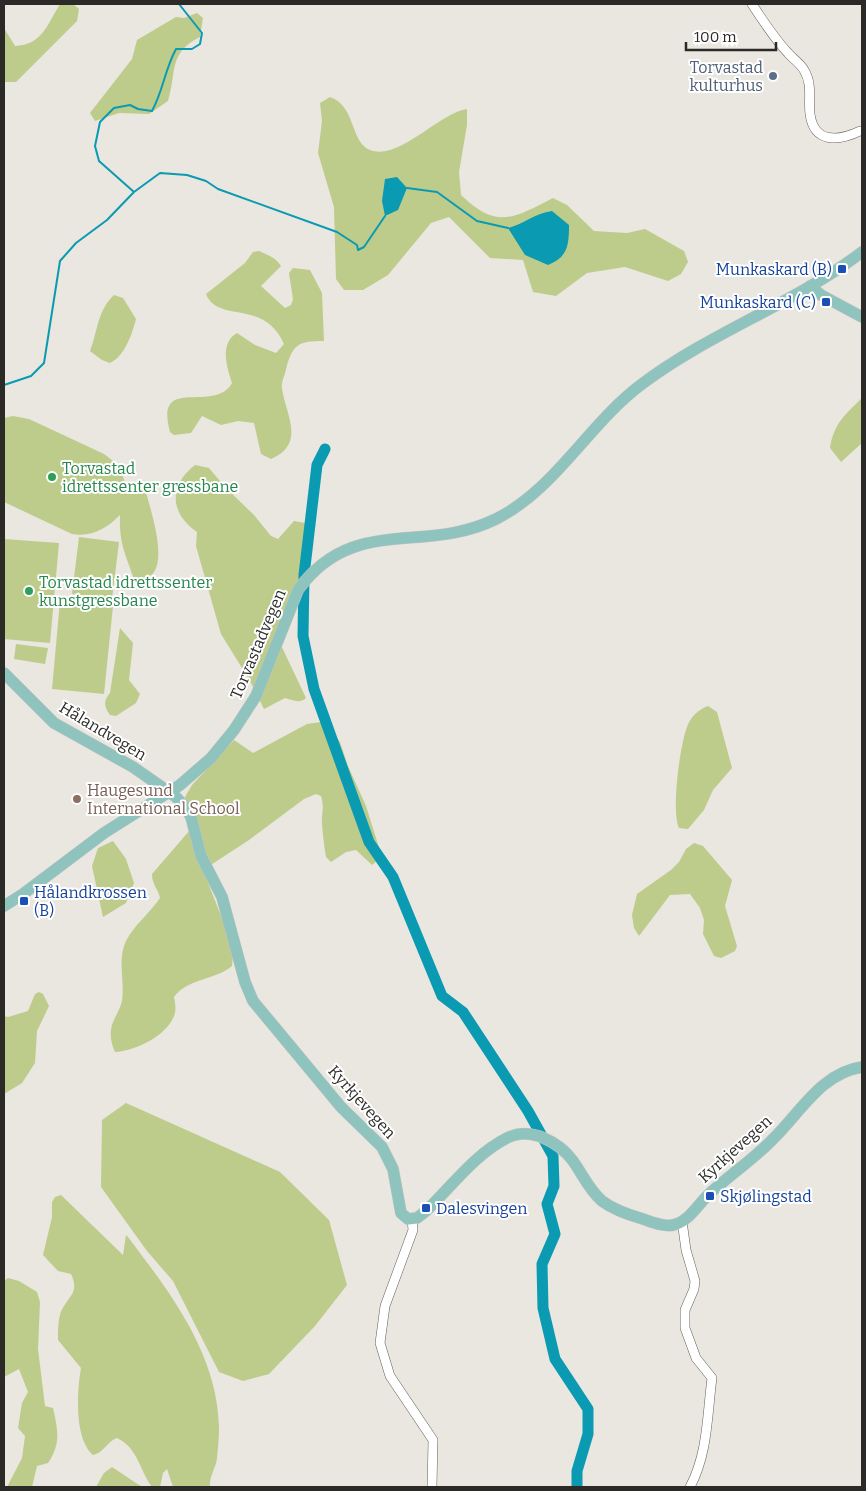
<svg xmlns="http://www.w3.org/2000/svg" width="866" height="1491" font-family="Bitter,serif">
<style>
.green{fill:#bdcc8a}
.water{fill:#0a9ab2}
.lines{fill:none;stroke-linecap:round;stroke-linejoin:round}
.stream{stroke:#0a9ab2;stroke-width:2}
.river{stroke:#0a9ab2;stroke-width:11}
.minor-casing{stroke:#65615c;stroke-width:10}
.major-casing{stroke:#c4c3c3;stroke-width:12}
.minor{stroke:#fff;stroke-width:9}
.major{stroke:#8fc4be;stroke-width:11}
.service-dot{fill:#5c6f8a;stroke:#fff;stroke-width:2}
.transit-dot{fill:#1a4fb4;stroke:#fff;stroke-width:2}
.leisure-dot{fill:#2e9e5b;stroke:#fff;stroke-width:2}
.education-dot{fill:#8d6e63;stroke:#fff;stroke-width:2}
.labels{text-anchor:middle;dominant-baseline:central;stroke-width:4;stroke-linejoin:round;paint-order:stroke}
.service-label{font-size:16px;fill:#4e5e75;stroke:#fff;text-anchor:end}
.transit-label{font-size:16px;fill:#164399;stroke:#fff;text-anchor:start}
.leisure-label{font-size:16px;fill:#27864d;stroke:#fff;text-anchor:start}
.street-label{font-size:16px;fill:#2b2a27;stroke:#fff}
.education-label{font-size:16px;fill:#785e54;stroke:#fff;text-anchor:start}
</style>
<rect width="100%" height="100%" fill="#eae6e0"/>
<path class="green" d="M 60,4 L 73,4 L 79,9 L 77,21 L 16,82 L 4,82 L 4,28 L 15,46 C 42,45 47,25 60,4 Z
M 197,13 L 203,18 L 200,37 C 168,53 177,71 168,101 L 149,114 L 119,113 L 95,121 L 90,113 L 132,59 L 137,40 L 176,17 L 184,18 Z
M 330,97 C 356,106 350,142 370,150 C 399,161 439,113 467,109 L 467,125 L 459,172 L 461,195 C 497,230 514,218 553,198 L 567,205 L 594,231 L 627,233 L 645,229 L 684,251 L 688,262 L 681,274 L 668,281 L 625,267 L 587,273 L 556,296 L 533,292 L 523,260 L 490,258 L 449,217 L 431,223 L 388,275 L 363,290 L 344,290 L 336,279 L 334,207 L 318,153 L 322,121 L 320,103 Z
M 259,251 C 268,255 276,258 281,266 L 261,286 L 285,308 L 291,305 L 293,299 L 289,273 L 293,268 L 310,270 L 322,293 L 324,341 C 298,341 293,344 286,369 C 285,375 281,382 282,388 C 285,414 307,443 271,459 L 261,454 L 254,423 L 238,421 L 221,425 L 202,416 L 191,433 L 174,435 L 170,432 C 154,373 214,415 232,383 C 227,368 219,343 237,333 L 255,345 L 276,353 L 284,344 C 264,298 218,324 206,294 L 245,263 L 253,252 Z
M 114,295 L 123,298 L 136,319 C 132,334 125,356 110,363 L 102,360 L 90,351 C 98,331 97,311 114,295 Z
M 862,398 L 862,443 L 841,462 L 830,448 C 834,423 845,415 862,398 Z
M 13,416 L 29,419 L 104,454 C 116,462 124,473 126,488 L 140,487 L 146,492 C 151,513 177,585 134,579 C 125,553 119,543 120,515 C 106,529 92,537 72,534 L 4,502 L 4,418 Z
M 195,465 L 209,468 L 225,487 L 254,515 L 271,536 L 278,539 L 294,521 L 311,524 L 304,556 L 306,556 L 279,641 L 306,698 C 300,704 292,700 285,698 L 264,709 L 250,681 L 221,634 L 196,546 L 197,532 C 169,513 169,485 195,465 Z
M 79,537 L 119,542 L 112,599 L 72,594 Z
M 4,539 L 59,543 L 50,643 L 4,639 Z
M 60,601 L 113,606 L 104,694 L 52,689 Z
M 120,628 L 133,643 L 129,680 L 140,694 L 136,703 L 116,716 L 110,715 C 104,707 103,701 110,693 Z
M 16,644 L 48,648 L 45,664 L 14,659 Z
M 708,706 L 717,712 L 732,768 L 713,790 L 704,810 L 688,829 L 679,828 C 671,811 680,745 687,727 C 691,716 698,710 708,706 Z
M 321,722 L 326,724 L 340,742 L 348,766 L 366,806 L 382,857 L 372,865 L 356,850 L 346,852 L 331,862 L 326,857 C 324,846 323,835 322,824 C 321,813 325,809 321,796 L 316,794 L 304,799 L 249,840 L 203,870 L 225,926 L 233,955 L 232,966 C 216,980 188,978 174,997 C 175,1002 176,1008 175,1013 C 169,1035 136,1051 115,1052 C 112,1045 110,1038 111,1030 C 112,1020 120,1011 122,1001 C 125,980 117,960 126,941 C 134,925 150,913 160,898 C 158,888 152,885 152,874 L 190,830 L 185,797 L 192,785 L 234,740 L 253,753 L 307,724 Z
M 113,841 L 126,859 L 134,883 L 126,903 L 103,917 L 92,866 L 98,848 Z
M 694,843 L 703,846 L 732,880 L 725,906 L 737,946 L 735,951 L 721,958 L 714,956 L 703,934 L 704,920 L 700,908 L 690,894 L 670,895 L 639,936 L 634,928 L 632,915 L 637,894 L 671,870 L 679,862 L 686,849 Z
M 39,992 L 43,994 L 49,1006 L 37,1031 L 35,1063 L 22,1083 L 4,1094 L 4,1016 L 8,1017 L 28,1011 L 35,994 Z
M 126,1103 L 280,1172 L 329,1220 L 347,1285 L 315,1326 L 269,1374 L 243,1381 L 219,1372 L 173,1281 L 147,1251 L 101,1187 L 102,1120 Z
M 61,1195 L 123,1255 L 126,1235 L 128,1237 C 171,1294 217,1353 219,1427 C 219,1437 218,1448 217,1458 C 216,1468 209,1476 210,1487 L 173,1487 L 167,1469 L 163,1473 L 160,1487 L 152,1487 C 139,1469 138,1448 117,1438 C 107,1441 104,1453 93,1455 C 74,1439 77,1391 81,1368 L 58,1340 C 58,1332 58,1322 60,1315 C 65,1297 81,1295 71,1274 L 58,1271 L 43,1255 L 52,1217 L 52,1202 L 55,1197 Z
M 8,1278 L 19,1281 L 37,1292 L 40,1302 L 38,1349 L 45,1406 L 53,1408 C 58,1430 61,1444 48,1463 L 37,1466 L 32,1487 L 7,1487 L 22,1458 L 25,1436 L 18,1428 L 22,1403 L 28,1392 L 19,1369 L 4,1377 L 4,1281 Z
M 112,1467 L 142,1487 L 96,1487 L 104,1473 Z"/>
<path class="water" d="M 397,177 L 407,188 L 398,210 L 385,216 L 382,201 L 385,179 Z
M 552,211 L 569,225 C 569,245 568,257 548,265 L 525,255 L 508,228 C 524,224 535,213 552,211 Z"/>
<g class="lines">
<path class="stream" d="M 407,188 L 437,192 L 477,221 L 508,228
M 134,192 L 99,161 L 95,146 L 100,122 L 114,108 L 130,105 L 138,109 L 152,111 C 163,91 165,69 176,49 L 192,49 L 200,44 L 202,33 L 179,4
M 4,385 L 31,376 L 44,363 L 60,261 L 76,243 L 107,220 L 134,192 L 160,173 L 187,175 L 206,181 L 218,189 L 337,232 L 357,245 L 358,250 L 364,247 L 385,216"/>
<path class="river" d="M 325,449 L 317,465 L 304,575 L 303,636 L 314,689 L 369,842 L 393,877 L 442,996 L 463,1012 L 528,1111 L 553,1156 L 554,1186 L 547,1204 L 555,1234 L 542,1264 L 543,1308 L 555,1359 L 588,1409 L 588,1434 L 577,1471 L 577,1487"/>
<g class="minor-casing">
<path id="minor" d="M 752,4 C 763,21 774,38 788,53 C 793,59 800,63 804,70 C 813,85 808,98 810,114 C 814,144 839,141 860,131
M 412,1219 L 413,1230 L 385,1306 L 380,1343 L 390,1376 L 433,1440 L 432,1487
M 682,1221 L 686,1250 L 695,1281 L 694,1289 L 685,1310 L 685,1328 L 696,1358 L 712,1378 C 707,1416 708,1453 690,1487"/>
</g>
<g class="major-casing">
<path id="major" d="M 810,286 L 821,295 L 862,317
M 4,673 L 54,723 L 133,767 L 176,797 L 186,808 L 191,817 L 201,856 L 222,897 L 245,982 L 253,1001 L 341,1107 L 382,1147 L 393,1169 L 401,1213 L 408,1219 L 417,1218 L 426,1211 C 451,1187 475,1154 507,1138 C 530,1126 559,1142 573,1161 C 583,1175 589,1190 602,1201 C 614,1210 629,1215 643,1219 C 652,1222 663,1227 673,1225 C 688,1222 697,1206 707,1196 C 728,1176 753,1160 773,1139 C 800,1113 821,1073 862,1067
M 4,906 L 23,894 L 104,833 L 180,785 L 211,758 L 234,730 L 256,696 L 298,590 C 353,514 423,555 496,519 C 556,489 589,423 642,384 C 711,332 794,304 862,252"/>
</g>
<use href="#minor" class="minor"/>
<use href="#major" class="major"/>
</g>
<circle class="service-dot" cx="773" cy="76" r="5"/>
<g class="transit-dot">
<rect x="837" y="264" width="10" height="10" rx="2.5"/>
<rect x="821" y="297" width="10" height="10" rx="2.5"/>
<rect x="19" y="896" width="10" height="10" rx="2.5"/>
<rect x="705" y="1191" width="10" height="10" rx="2.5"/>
<rect x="421" y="1203" width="10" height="10" rx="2.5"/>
</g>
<g class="leisure-dot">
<circle cx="52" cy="477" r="5"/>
<circle cx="29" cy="591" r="5"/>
</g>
<circle class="education-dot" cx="77" cy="799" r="5"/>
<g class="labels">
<g class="service-label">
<text x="763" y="67">Torvastad<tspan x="763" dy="18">kulturhus</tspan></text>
</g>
<g class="transit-label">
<text x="832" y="269" text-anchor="end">Munkaskard (B)</text>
<text x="816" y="302" text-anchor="end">Munkaskard (C)</text>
<text x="34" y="892">Hålandkrossen<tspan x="34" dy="18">(B)</tspan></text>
<text x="720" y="1196">Skjølingstad</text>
<text x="436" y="1208">Dalesvingen</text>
</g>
<g class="leisure-label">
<text x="62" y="468">Torvastad<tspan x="62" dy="18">idrettssenter gressbane</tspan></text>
<text x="39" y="582">Torvastad idrettssenter<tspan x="39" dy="18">kunstgressbane</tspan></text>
</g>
<g class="street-label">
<text transform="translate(258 644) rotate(-67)">Torvastadvegen</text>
<text transform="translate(103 731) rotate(31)">Hålandvegen</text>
<text transform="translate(362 1102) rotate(48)">Kyrkjevegen</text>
<text transform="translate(735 1149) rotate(-42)">Kyrkjevegen</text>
</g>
<g class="education-label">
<text x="87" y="790">Haugesund<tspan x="87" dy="18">International School</tspan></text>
</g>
</g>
<rect width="866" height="1491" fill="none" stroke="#2b2a27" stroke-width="10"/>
<path d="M686 42v8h90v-8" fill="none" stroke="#2b2a27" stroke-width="2.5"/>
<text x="694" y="42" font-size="15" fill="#2b2a27" stroke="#ffffff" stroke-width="4" paint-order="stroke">100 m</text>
</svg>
